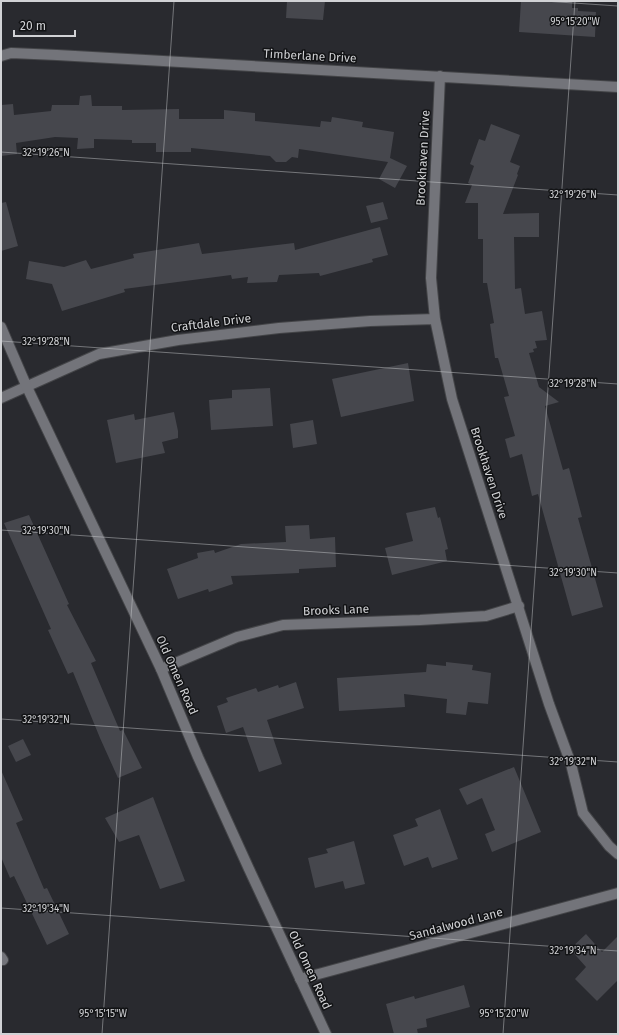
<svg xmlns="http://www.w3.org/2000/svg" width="619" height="1035" font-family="'Fira Sans',sans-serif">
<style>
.building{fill:#46474d}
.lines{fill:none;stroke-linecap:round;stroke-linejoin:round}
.minor-casing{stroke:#444548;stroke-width:12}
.tertiary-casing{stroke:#444548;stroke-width:12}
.minor{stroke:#73747a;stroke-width:10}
.tertiary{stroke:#73747a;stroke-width:10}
.ticks{fill:none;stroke:#d1d2d5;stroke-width:1;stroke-opacity:0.45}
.labels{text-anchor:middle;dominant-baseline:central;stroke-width:3;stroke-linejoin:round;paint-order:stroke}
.street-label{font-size:12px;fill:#d1d2d5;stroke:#121315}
.ticks-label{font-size:10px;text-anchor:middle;fill:#d1d2d5;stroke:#121315;stroke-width:3;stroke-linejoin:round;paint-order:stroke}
</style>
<rect width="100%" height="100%" fill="#292a2f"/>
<path class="building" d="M 287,1 L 325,1 L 323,20 L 286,18 Z
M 521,1 L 541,2 L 541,1 L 572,1 L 572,8 L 578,8 L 578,11 L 596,12 L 595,37 L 519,32 Z
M 91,95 L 92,106 L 122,106 L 122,110 L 179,109 L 179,119 L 224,119 L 224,110 L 255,113 L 255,121 L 320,127 L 321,121 L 331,122 L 332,117 L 363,122 L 362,127 L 394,132 L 390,158 L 407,166 L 395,188 L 379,179 L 388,162 L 299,149 L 298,158 L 292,157 L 286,162 L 276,162 L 270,156 L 191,148 L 191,152 L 156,152 L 156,143 L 132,143 L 132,140 L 94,139 L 94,148 L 77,149 L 78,138 L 55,137 L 16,143 L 17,154 L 1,156 L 1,105 L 13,104 L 14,115 L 51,111 L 52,105 L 79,105 L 80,96 Z
M 491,124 L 520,135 L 510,162 L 520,166 L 517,174 L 518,175 L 503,214 L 539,213 L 539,237 L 514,237 L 515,289 L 521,288 L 525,314 L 542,311 L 547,340 L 535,341 L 537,348 L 533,349 L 534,352 L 529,353 L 539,387 L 559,402 L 545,406 L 563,470 L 569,468 L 582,517 L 578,518 L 603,607 L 572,616 L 538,494 L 532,496 L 522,454 L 510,458 L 505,439 L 515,436 L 504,397 L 509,396 L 498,358 L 495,358 L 490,324 L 494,323 L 487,283 L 483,283 L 483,239 L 478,239 L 478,203 L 465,203 L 472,185 L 468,183 L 474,166 L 470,164 L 479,139 L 485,141 Z
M 6,202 L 18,246 L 1,251 L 1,203 Z
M 383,202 L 388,219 L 371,223 L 366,206 Z
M 380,227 L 388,255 L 372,259 L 373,262 L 320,276 L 319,273 L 279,275 L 277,282 L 247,283 L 248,277 L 232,279 L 231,275 L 124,289 L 125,292 L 62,311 L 52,284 L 26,279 L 29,261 L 64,267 L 86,260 L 91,269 L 134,258 L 133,254 L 199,243 L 202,254 L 294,243 L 295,250 Z
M 408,363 L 414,401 L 341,417 L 332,379 Z
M 270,388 L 273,426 L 211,430 L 209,400 L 232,398 L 232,390 Z
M 174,412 L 178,431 L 178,438 L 162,442 L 165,453 L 116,463 L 107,420 L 134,414 L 135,420 Z
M 313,420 L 317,444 L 293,448 L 290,424 Z
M 435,507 L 438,518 L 440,517 L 448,549 L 445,550 L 447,561 L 392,575 L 385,548 L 413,541 L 406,513 Z
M 29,515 L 69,604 L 67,605 L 96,661 L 91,663 L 120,731 L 123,730 L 142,768 L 118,778 L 100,738 L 73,672 L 68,674 L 48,630 L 51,629 L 4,523 Z
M 309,525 L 310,539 L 335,537 L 336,567 L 299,569 L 299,573 L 231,576 L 233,584 L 209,592 L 208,589 L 178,599 L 167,569 L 198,558 L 197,553 L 214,550 L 215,553 L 241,544 L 286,542 L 285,526 Z
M 446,662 L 473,665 L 472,670 L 491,673 L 488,704 L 468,702 L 466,715 L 446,713 L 447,699 L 404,694 L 405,707 L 339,711 L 337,678 L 426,672 L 427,664 L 446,666 Z
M 296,682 L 304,708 L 267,720 L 282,764 L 259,772 L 243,727 L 226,733 L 217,706 L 228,702 L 226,698 L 256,688 L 258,692 L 278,685 L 279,688 Z
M 23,739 L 31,755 L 16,762 L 8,746 Z
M 514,767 L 541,832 L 492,852 L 485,834 L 495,830 L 482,798 L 467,805 L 459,789 Z
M 1,770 L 23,820 L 16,823 L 44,889 L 47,888 L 69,934 L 47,945 L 14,876 L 10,878 L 1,857 Z
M 153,797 L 185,881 L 160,889 L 139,835 L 119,842 L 105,818 Z
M 440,809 L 458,859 L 432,868 L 428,857 L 404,866 L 393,835 L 418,826 L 415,819 Z
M 354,841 L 365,884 L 345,889 L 343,881 L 315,888 L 308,858 L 328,853 L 326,849 Z
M 586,934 L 602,952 L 618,936 L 618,980 L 597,1001 L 575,979 L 586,967 L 570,949 Z
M 464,985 L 470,1007 L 426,1019 L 427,1027 L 417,1029 L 418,1034 L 394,1034 L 386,1004 L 414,996 L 415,999 Z"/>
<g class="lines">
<g class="minor-casing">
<path id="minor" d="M 1,56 L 11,53 L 57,55 L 618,87
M 440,76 L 431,278 L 435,319 L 452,399 L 549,704 L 571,764 L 583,813 L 609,846 L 618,854
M 1,398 L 99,354 L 178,340 L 279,328 L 370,321 L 435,319
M 161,669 L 237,637 L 283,625 L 420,620 L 486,616 L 519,606
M 1,957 L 3,960
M 300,979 L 618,893"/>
</g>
<g class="tertiary-casing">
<path id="tertiary" d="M 1,327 L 26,385 L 161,669 L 198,757 L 249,869 L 326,1034"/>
</g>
<use href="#minor" class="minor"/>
<use href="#tertiary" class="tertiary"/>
</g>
<path class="ticks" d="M 544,1 L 618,6M 1,152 L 618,195M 1,341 L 618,384M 1,530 L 618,573M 1,719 L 618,762M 1,908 L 618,951M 102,1034 L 174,1M 503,1034 L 575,1"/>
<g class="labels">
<g class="street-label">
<text transform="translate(310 56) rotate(3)">Timberlane Drive</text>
<text transform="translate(423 158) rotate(-87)">Brookhaven Drive</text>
<text transform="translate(211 323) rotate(-7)">Craftdale Drive</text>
<text transform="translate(489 473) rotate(72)">Brookhaven Drive</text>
<text transform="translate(336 610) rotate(-2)">Brooks Lane</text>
<text transform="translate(177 675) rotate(66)">Old Omen Road</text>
<text transform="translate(456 924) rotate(-15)">Sandalwood Lane</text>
<text transform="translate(310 970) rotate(65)">Old Omen Road</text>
</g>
</g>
<g class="ticks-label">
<text x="575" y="25">95°15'20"W</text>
<text x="46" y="156">32°19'26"N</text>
<text x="573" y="198">32°19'26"N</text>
<text x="46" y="345">32°19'28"N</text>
<text x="573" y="387">32°19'28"N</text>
<text x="46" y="534">32°19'30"N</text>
<text x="573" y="576">32°19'30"N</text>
<text x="46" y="723">32°19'32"N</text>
<text x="573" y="765">32°19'32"N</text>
<text x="46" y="912">32°19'34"N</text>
<text x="573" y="954">32°19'34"N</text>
<text x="103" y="1017">95°15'15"W</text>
<text x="504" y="1017">95°15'20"W</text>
</g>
<rect width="619" height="1035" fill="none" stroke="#d1d2d5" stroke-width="4"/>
<path d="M14 30v6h61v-6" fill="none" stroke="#d1d2d5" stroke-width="2"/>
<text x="20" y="30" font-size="12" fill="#d1d2d5" stroke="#121315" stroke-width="3" paint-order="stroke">20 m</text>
</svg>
